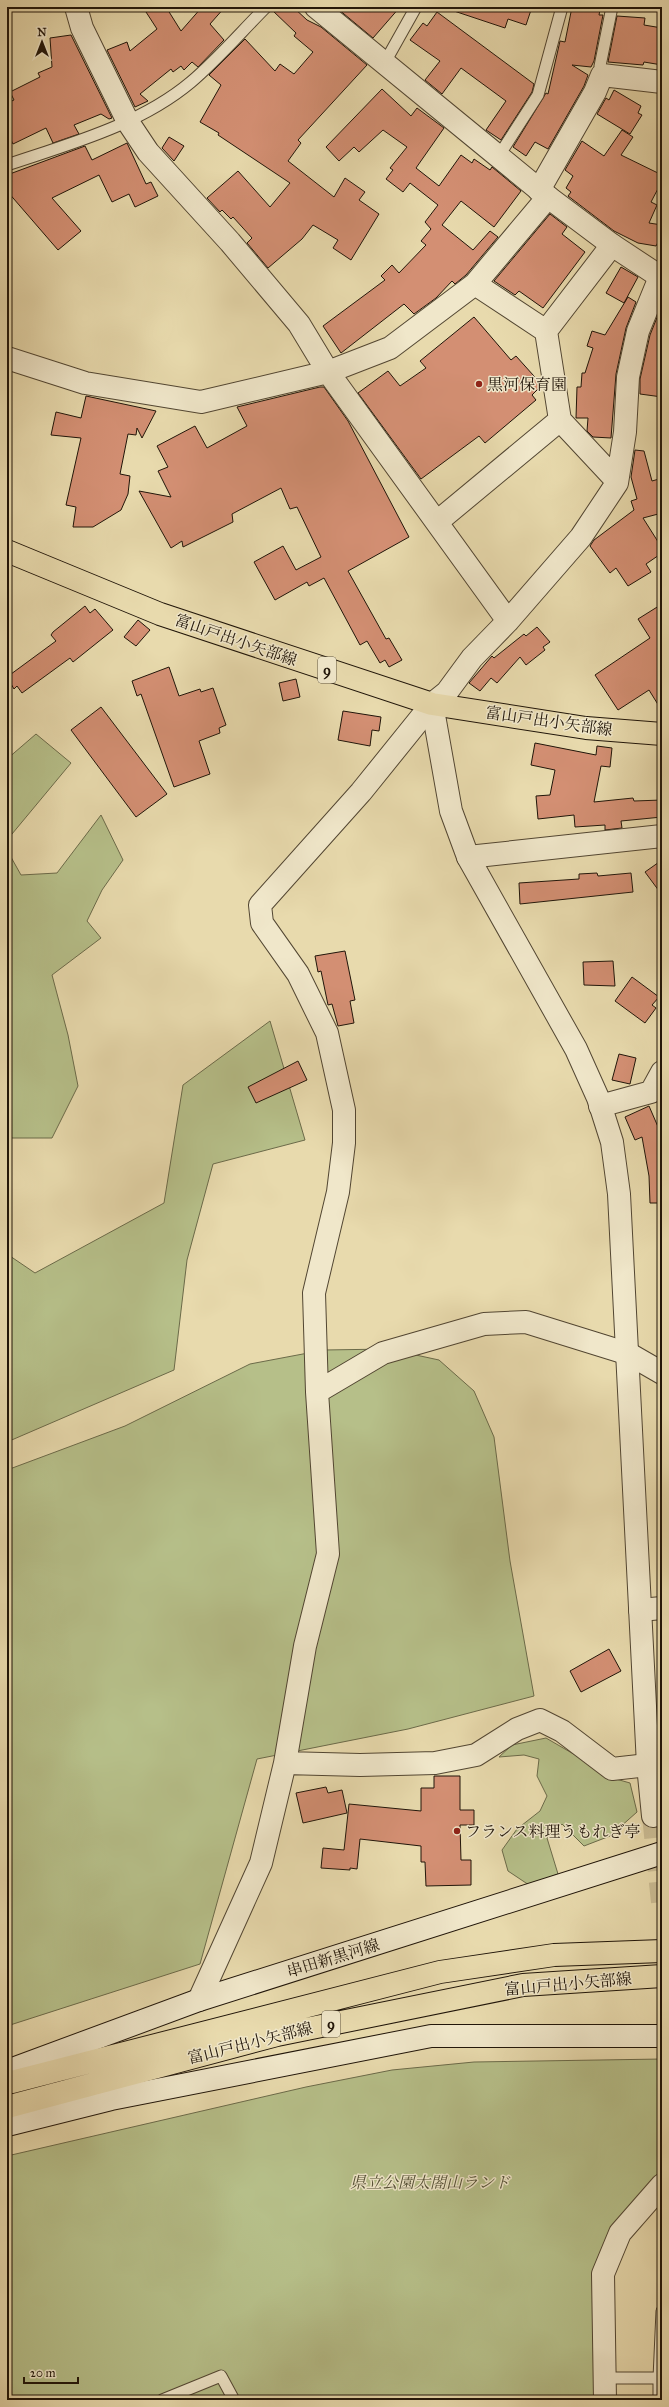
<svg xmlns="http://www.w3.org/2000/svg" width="669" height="2407" font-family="'IM FELL Great Primer','Noto Serif JP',serif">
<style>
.green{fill:#b6bf89;stroke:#6b6a49}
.building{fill:#d38f73;stroke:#201509}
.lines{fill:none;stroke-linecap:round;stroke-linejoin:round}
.tertiary-tunnel{stroke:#cabc94;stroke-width:22;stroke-dasharray:22 11;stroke-linecap:butt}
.service-casing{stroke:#524632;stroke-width:13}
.minor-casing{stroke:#524632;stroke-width:24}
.tertiary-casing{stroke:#524632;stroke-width:24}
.secondary-casing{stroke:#201509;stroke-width:24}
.primary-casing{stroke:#201509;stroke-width:24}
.service{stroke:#f0e7ca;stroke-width:11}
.minor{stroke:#f0e7ca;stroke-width:22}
.tertiary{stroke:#f0e7ca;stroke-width:22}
.secondary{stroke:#f0e7ca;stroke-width:22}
.primary{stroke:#e8daad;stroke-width:22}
.poi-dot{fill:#8f2418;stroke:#f0e7ca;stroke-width:1.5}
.labels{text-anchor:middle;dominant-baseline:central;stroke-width:3;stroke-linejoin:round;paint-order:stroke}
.shield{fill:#f0e7ca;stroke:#5e5443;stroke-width:1}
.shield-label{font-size:15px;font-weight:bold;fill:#201509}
.poi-label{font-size:16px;fill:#201509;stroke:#f0e7ca;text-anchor:start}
.street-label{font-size:16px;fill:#201509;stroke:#f0e7ca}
.park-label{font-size:16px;font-style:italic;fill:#545036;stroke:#f0e7ca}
</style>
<rect width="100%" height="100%" fill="#e8daad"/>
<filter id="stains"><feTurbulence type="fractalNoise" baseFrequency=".005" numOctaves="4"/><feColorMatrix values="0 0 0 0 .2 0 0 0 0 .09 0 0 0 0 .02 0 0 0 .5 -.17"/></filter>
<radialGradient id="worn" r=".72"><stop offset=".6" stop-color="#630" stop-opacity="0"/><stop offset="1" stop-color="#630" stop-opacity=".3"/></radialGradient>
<path class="green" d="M 36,734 L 71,763 L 7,840 L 7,759 Z
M 101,815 L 123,860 L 102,890 L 87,921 L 101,938 L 52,975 L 68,1035 L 78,1086 L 52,1138 L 7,1138 L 7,850 L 21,875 L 57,873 Z
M 270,1021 L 305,1140 L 213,1164 L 187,1260 L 174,1370 L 7,1442 L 7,1254 L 35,1273 L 164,1203 L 183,1085 Z
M 388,1349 L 439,1360 L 474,1391 L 494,1437 L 510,1561 L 534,1696 L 408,1729 L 257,1759 L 200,1964 L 7,2026 L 7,1470 L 125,1426 L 250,1364 L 324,1350 Z
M 546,1738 L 577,1756 L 602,1775 L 630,1783 L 637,1812 L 610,1836 L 584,1846 L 562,1824 L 547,1838 L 558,1874 L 529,1885 L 508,1871 L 502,1850 L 517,1829 L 540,1811 L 547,1796 L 537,1776 L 539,1759 L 524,1755 L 499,1757 L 512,1745 Z
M 662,2059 L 662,2177 L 612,2230 L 596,2400 L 7,2400 L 7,2156 L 306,2087 L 392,2070 L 474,2062 Z"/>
<path class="building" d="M 154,7 L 166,7 L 181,31 L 202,7 L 225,7 L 210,24 L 224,40 L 198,67 L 192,62 L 184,70 L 181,66 L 173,72 L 171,69 L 140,94 L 148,101 L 135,107 L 107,50 L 127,42 L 130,51 L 157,29 L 146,12 Z
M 273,7 L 293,7 L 307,20 L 321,27 L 367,65 L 298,140 L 301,143 L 288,161 L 334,197 L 345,178 L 365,192 L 359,200 L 379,214 L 351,260 L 333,248 L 338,240 L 313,225 L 302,239 L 268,268 L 247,243 L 252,238 L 233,217 L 231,219 L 222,210 L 220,212 L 207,198 L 238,171 L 270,207 L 290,183 L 218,135 L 219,133 L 200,122 L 221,85 L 209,75 L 245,39 L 275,71 L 280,64 L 294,74 L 313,52 L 294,36 L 296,33 L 272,10 Z
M 339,7 L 400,7 L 373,38 L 338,9 Z
M 452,7 L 532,7 L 526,25 L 508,19 L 505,28 L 451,10 Z
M 572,7 L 600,10 L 599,15 L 603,15 L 594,61 L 591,67 L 572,65 L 588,75 L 584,86 L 548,149 L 535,142 L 526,156 L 513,147 L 546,93 L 548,94 L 560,41 L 565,42 Z
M 437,12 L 534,84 L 532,92 L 501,140 L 486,130 L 506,101 L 461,68 L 442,94 L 425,80 L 440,61 L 410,40 L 423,23 L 427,26 Z
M 617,16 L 645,18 L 644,25 L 662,28 L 662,65 L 644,62 L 643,65 L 608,62 Z
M 71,35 L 112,118 L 109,119 L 101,114 L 74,125 L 79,134 L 53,143 L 46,128 L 13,144 L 7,132 L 7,103 L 14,100 L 10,92 L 40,77 L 38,73 L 52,67 L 50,38 Z
M 382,89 L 411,116 L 417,108 L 444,128 L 416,168 L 439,186 L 461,155 L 472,163 L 474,159 L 490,170 L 492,167 L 521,191 L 494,227 L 461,201 L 442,225 L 473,250 L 490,231 L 498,237 L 466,275 L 455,284 L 452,281 L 436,298 L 414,314 L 404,304 L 341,353 L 323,326 L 385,280 L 381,276 L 392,265 L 399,273 L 426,245 L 421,241 L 431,229 L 425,222 L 438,205 L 410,183 L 403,192 L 386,179 L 393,170 L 390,168 L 407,147 L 383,130 L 359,152 L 354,147 L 339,161 L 326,147 Z
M 614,90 L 641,106 L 638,113 L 642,115 L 630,134 L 597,114 L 606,98 L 609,100 Z
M 622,130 L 633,137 L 621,155 L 662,175 L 662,181 L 651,202 L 657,205 L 649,223 L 662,225 L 662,235 L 656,246 L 638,243 L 614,231 L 568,196 L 571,192 L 566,188 L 573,176 L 565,170 L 582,141 L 604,156 Z
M 169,137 L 184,146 L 174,161 L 162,148 Z
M 127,143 L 146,184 L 151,182 L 158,196 L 135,207 L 129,194 L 112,202 L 99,175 L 52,198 L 81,231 L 58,250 L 7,191 L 7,175 L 85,146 L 92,160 Z
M 550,214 L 567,227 L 562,234 L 585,252 L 543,308 L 519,291 L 515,295 L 494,281 Z
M 621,267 L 638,277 L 624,303 L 606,293 Z
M 628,297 L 636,302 L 626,328 L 616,374 L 611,438 L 593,437 L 587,431 L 588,418 L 576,418 L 577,387 L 581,387 L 582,373 L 585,373 L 593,348 L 587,346 L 592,331 L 605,335 Z
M 658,315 L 662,317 L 662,397 L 640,394 L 640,379 L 650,335 Z
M 474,317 L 511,360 L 516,356 L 542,385 L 532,395 L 536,400 L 485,443 L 479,436 L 421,479 L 358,393 L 388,371 L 400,386 L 426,368 L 420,361 Z
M 320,387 L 324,387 L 348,421 L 409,537 L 348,571 L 386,639 L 389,638 L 402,660 L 389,667 L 385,660 L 380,663 L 367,641 L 360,645 L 324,578 L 309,586 L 307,582 L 275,600 L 254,562 L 283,546 L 296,570 L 321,557 L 297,507 L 290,509 L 281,488 L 232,514 L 233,522 L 183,547 L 182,541 L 171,548 L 139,491 L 171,497 L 158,471 L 168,467 L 157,446 L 195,426 L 207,448 L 247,426 L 237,407 Z
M 86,396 L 156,411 L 142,438 L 137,428 L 136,435 L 128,434 L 120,474 L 130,476 L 128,494 L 121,510 L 93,527 L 73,527 L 76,507 L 66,505 L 81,438 L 51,435 L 56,412 L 81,418 Z
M 635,450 L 644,451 L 652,481 L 659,479 L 662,488 L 662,513 L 643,518 L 662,548 L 662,553 L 646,564 L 651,572 L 628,586 L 616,568 L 610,573 L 590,546 L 594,540 L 634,510 L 631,501 L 637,499 L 631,477 Z
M 662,604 L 662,711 L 649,690 L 618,710 L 595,675 L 650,638 L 638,619 Z
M 85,606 L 90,613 L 95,609 L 113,630 L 73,662 L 70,658 L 22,693 L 17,686 L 14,689 L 7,677 L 56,641 L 51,635 L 53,632 Z
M 138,620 L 150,630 L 136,646 L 124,637 Z
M 537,627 L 550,642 L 543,647 L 545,650 L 526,665 L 520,657 L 497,683 L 491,678 L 480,691 L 469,683 L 492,656 L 494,658 L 524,634 L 526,636 Z
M 169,667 L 179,696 L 200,689 L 201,692 L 213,688 L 226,725 L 219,728 L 220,733 L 199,741 L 210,774 L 174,787 L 141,694 L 137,696 L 132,681 Z
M 296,679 L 300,697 L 283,701 L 279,683 Z
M 101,707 L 167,794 L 136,817 L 71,730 Z
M 343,711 L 381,717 L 379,731 L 372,730 L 370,746 L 338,740 Z
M 535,743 L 596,755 L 597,746 L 612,748 L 610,767 L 601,766 L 594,802 L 633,798 L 634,801 L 662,800 L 662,817 L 621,821 L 622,828 L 605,830 L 605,825 L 575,827 L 574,815 L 538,819 L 536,796 L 550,795 L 555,770 L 531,765 Z
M 662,860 L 662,895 L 645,872 Z
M 597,873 L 598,876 L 631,873 L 633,892 L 520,904 L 519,883 L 579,879 L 579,874 Z
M 345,951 L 355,1000 L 350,1001 L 354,1023 L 338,1026 L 332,1004 L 328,1005 L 321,971 L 318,972 L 315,956 Z
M 613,961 L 615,986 L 584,985 L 583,962 Z
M 632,977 L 659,997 L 652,1005 L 656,1008 L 645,1023 L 615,1001 Z
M 619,1054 L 636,1058 L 630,1084 L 612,1080 Z
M 298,1061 L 307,1080 L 256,1103 L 248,1087 Z
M 649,1106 L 662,1136 L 662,1203 L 650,1203 L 649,1176 L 642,1137 L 635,1140 L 625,1117 Z
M 609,1649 L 621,1671 L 581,1692 L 570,1671 Z
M 434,1776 L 460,1776 L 460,1810 L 474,1810 L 474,1825 L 460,1825 L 461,1860 L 471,1860 L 471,1885 L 426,1886 L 425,1862 L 421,1862 L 421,1846 L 360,1839 L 357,1869 L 350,1868 L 350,1870 L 321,1868 L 323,1848 L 344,1850 L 349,1804 L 421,1811 L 421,1788 L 434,1788 Z
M 326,1787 L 328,1793 L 342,1790 L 347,1813 L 303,1823 L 296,1793 Z"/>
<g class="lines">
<path class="tertiary-tunnel" d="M 653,1816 L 662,1902"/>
<g class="service-casing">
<path id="service" d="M 384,64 L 416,7
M 602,75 L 600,66 L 612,7
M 498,157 L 538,95 L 562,7
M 7,165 C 69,144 140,125 191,82 C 218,59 241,32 266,7
M 605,2378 L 659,2378 L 662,2311
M 162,2400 L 221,2376 L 234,2400
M 659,2400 L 659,2378"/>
</g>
<g class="minor-casing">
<path id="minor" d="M 76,7 L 82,28 L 128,122 L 148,152 L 230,242 L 299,324 L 328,372 L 508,621
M 539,190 L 595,92 L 602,75 L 662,82
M 612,245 L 546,331 L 560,420 L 617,481
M 546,331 L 475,284 L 548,197
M 7,358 L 85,383 L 201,402 L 328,372 L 390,348 L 475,284
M 437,522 L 560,420
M 468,857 L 662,836
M 600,1106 L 651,1092 L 662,1072
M 317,1392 L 383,1353 L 484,1324 L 526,1322 L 629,1354 L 662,1373
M 640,1610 L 662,1608
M 285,1763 L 360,1765 L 435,1763 L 476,1755 L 517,1729 L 540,1720 L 562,1731 L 612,1769 L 648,1765
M 199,2000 L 261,1863 L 285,1763 L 305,1646 L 328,1554 L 317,1392 L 314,1293 L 338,1192 L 344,1143 L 344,1110 L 327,1033 L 298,974 L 262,923 L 260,905 L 361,792 L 432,704 L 447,692 L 472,658 L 508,621 L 581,537 L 617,483 L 625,432 L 628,377 L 638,331 L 660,277"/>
</g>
<g class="tertiary-casing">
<path id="tertiary" d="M 316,7 L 548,197 L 612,245 L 662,278
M 432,704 L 451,811 L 468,857 L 576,1049 L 598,1098 L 612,1142 L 619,1194 L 648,1765 L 653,1816
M 605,2400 L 603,2274 L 620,2233 L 662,2185"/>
</g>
<g class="secondary-casing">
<path id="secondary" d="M 7,2071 L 199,2000 L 662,1853
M 7,2125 L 111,2099 L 431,2036 L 662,2036"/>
</g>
<g class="primary-casing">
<path id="primary" d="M 7,551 L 160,614 L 432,704 L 586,728 L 662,734
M 12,2082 L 440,1972 L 554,1955 L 662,1951
M 7,2107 L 277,2035 L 523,1985 L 662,1976"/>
</g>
<use href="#service" class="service"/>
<use href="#minor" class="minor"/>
<use href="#tertiary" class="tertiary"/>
<use href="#secondary" class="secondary"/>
<use href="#primary" class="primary"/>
</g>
<g class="poi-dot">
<circle cx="479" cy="384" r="4"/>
<circle cx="457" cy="1831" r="4"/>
</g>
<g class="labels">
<g class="shield">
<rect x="318" y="657" width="18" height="26" rx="3"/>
<rect x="322" y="2011" width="18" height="26" rx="3"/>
</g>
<g class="shield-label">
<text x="327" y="670">9</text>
<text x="331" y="2024">9</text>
</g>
<g class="poi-label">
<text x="487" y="384">黒河保育園</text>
<text x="465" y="1831">フランス料理うもれぎ亭</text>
</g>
<g class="street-label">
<text transform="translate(236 640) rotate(19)">富山戸出小矢部線</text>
<text transform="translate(549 721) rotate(8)">富山戸出小矢部線</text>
<text transform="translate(333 1958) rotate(-17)">串田新黒河線</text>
<text transform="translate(568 1984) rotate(-5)">富山戸出小矢部線</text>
<text transform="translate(250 2043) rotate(-14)">富山戸出小矢部線</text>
</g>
<g class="park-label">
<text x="430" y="2182">県立公園太閤山ランド</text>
</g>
</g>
<rect width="669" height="2407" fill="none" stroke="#e8daad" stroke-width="24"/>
<rect x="8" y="8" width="653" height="2391" fill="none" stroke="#201509" stroke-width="2"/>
<rect x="12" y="12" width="645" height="2383" fill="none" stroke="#201509"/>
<g transform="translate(42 42)" stroke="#f0e7ca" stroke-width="3" paint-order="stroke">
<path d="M0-3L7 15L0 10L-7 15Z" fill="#201509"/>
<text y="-6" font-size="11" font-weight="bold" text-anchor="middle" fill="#201509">N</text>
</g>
<path d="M24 2377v6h54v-6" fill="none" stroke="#201509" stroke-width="2"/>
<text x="30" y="2377" font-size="12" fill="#201509" stroke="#f0e7ca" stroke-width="3" paint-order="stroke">20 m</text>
<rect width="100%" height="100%" filter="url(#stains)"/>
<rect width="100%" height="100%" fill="url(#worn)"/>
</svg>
